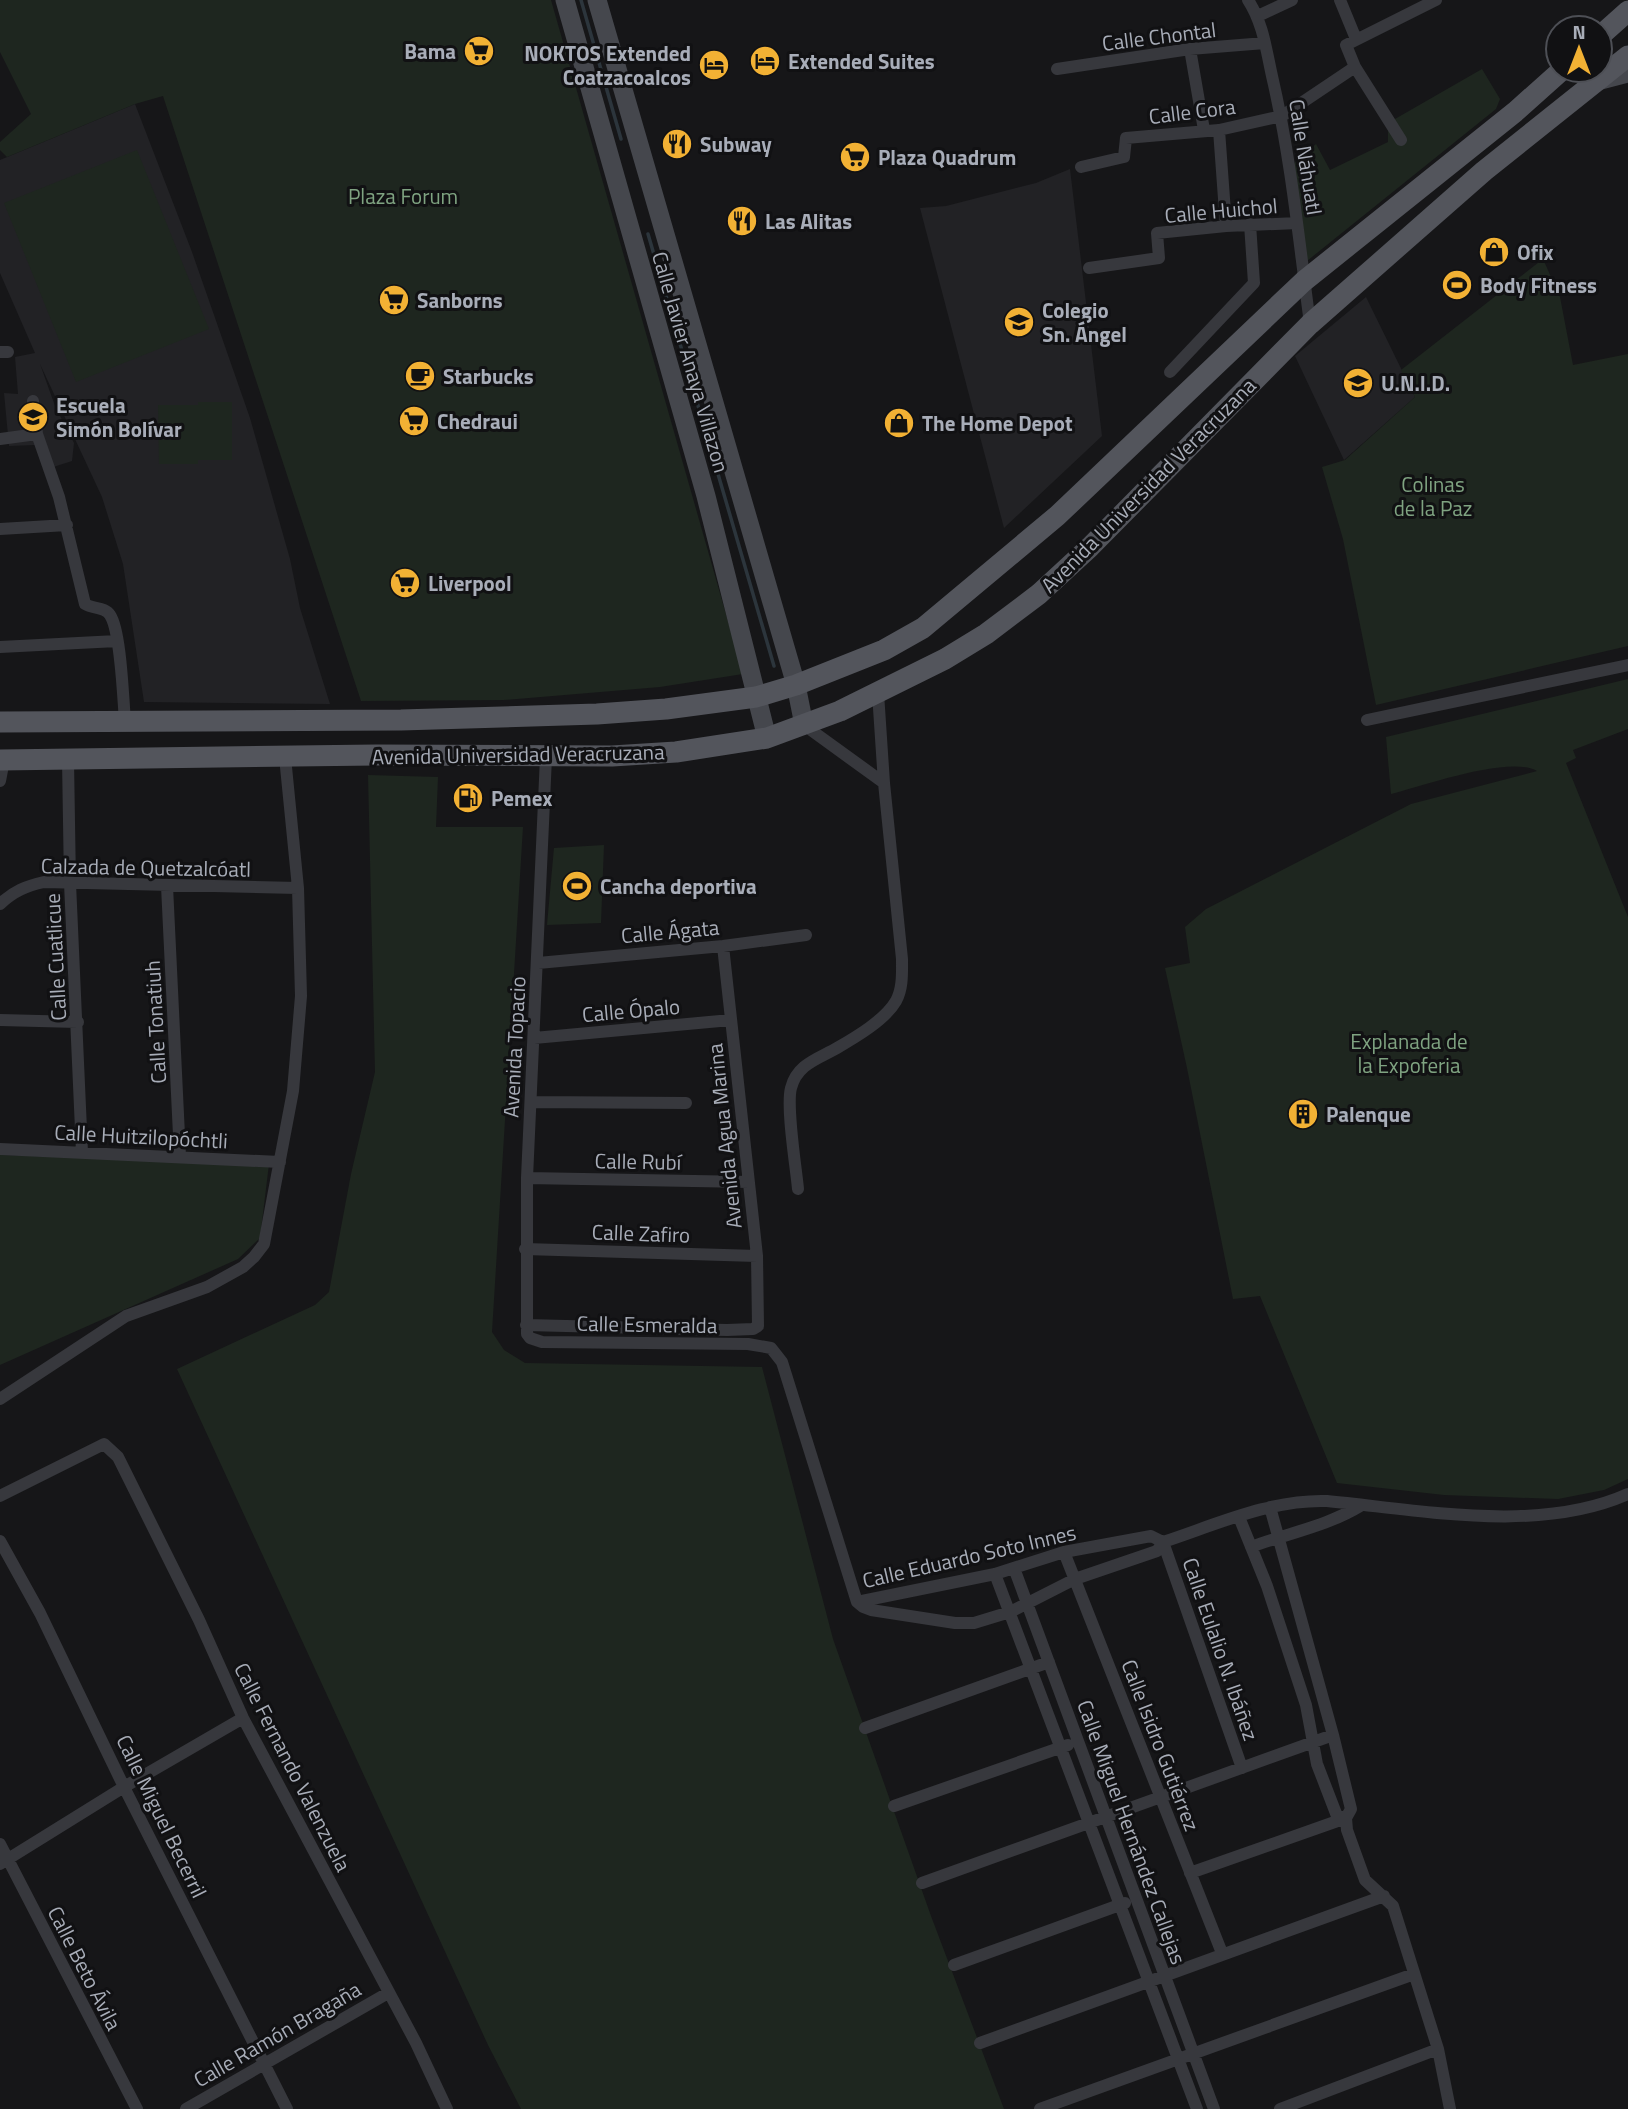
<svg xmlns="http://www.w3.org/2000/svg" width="1628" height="2109" font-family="'Titillium Web',sans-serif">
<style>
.built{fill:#222225}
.green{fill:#1e261f}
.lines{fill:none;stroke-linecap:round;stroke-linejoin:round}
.stream{stroke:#2c353c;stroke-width:3.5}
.street{stroke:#37383d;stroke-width:12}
.secondary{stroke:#45474d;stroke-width:19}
.primary{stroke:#53555c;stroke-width:21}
.labels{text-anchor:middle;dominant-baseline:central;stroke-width:6;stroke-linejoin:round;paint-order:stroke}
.street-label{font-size:21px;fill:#a8adb8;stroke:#111113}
.poi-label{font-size:21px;font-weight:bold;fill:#a8adb8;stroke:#111113;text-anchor:start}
.park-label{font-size:21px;fill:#7fa381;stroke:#111113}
</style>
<rect width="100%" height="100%" fill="#161618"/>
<path class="built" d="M 135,104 L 192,252 L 250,418 L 290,559 L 300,608 L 330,704 L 144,702 L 123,564 L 102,497 L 40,364 L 55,406 L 74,443 L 72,461 L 44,470 L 35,445 L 9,446 L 4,393 L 18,394 L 15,357 L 35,353 L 0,273 L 0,160 Z
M 1070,169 L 1102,436 L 1004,528 L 920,208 L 946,206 L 1036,183 Z
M 1366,297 L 1415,397 L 1344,460 L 1295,356 Z"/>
<path class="green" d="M 0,0 L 551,0 L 743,674 L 660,687 L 504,700 L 361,701 L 163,96 L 135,104 L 7,157 L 0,150 L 0,142 L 31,114 L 0,52 Z
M 1482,69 L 1500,99 L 1496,109 L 1307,261 L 1296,261 L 1289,168 L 1316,144 L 1330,170 L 1388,142 L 1388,123 Z
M 137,150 L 209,329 L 76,382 L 4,203 Z
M 1543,259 L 1560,297 L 1573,365 L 1628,354 L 1628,646 L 1376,705 L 1343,539 L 1322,467 L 1345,460 L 1415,397 L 1401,370 Z
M 198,402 L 232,402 L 232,460 L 198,460 L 198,464 L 159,464 L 158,405 L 198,405 Z
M 1628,679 L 1628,729 L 1573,750 L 1576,758 L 1566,763 L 1628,917 L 1628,1479 L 1604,1490 L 1558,1499 L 1444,1495 L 1337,1483 L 1260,1296 L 1233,1299 L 1187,1068 L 1165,968 L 1190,963 L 1185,927 L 1206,909 L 1411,804 L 1537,771 C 1509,755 1423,786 1391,794 L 1386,737 Z
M 368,775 L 438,777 L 436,827 L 523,827 L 492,1332 L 504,1350 L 525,1363 L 762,1367 L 833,1639 L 931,1916 L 1004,2109 L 521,2109 L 488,2045 L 177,1369 L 315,1305 L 329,1292 L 351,1174 L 375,1072 Z
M 604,845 L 601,923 L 547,925 L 554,848 Z
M 0,1155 L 269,1164 L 260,1238 L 238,1259 L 0,1365 Z"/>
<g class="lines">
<path class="stream" d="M 581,0 L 621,139
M 648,234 L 774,666"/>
<path class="street" d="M 1248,0 C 1263,23 1266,49 1272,76 C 1291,158 1299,241 1310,324
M 1340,0 L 1356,39
M 1258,16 L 1292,0
M 1190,49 L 1204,130
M 1057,69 L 1190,49 L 1265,43
M 1219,130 L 1226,226
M 1401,140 L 1355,67 L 1346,45 L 1436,0
M 1081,167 L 1124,157 L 1126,138 L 1219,130 L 1282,116 L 1355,67
M 1089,268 L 1159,258 L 1157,233 L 1226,226 L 1297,223
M 0,352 L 8,352
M 1170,372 L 1254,283 L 1250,224
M 37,434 L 59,497 L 85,604 C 93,609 105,607 110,615 C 121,631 123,699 125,721
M 0,439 L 37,434 L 33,401
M 0,529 L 67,525
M 0,647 L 117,641
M 1367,720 L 1628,665
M 804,725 L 884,783
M 546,757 L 527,1178 L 527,1334 L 530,1338 L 542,1342 L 748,1344 L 771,1348 L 782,1362 L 857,1602
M 68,760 L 70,883 L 82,1152
M 0,781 L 4,760
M 167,886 L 180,1156
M 0,904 C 14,891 26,886 44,882 L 298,888
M 538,963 L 723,946 L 806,935
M 0,1020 L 78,1022
M 534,1038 L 731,1020
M 531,1102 L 686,1103
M 0,1149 L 280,1162
M 527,1178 L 749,1182
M 798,1189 C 796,1167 786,1107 791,1088 C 797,1064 818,1059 837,1048 C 856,1037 885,1020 896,1001 C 903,988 902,973 902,959 L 884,783 L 878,693
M 525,1249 L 757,1256
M 526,1325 L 727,1330 L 753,1329 L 758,1326 L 757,1256 L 723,946
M 0,1399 L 126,1316 L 207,1287 L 243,1267 L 254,1257 L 264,1244 L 293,1091 L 301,996 L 298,888 L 285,757
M 0,1496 L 104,1444 L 118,1457 L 199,1620 L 243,1718 L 416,2043 L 447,2109
M 1270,1507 L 1333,1735 L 1351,1809 L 1346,1818 L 1347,1830 L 1365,1880 L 1393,1906 L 1438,2049 L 1450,2109
M 1239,1517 L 1267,1586 L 1306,1705 L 1317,1764 L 1337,1816 L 1346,1818
M 0,1541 L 40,1613 L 124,1787 L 287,2109
M 1163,1542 L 1242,1768
M 1251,1547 C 1288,1533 1327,1526 1360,1506
M 1064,1552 L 1222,1953
M 1014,1568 L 1214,2109
M 995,1574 L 1197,2109
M 857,1602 L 863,1607 L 871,1610 L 955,1623 L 974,1623 L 1010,1612 L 1075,1579 L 1157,1551 L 1163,1542 C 1215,1525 1271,1499 1327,1501 C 1421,1510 1539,1534 1628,1494
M 857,1602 L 995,1574 L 1064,1552 L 1151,1536 L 1163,1542
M 865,1728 L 1049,1662
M 894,1806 L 1068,1745
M 0,1844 L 137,2109
M 0,1864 L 124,1787 L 243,1718
M 1190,1873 L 1346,1818
M 922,1883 L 1333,1735
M 954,1965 L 1125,1903
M 980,2043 L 1384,1896
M 186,2109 L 388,1993
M 1040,2109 L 1414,1974
M 1280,2109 L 1438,2049"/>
<path class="secondary" d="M 565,0 L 706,496 L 767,738
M 597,0 L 796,685 L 804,725
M 1597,81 L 1628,73"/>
<path class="primary" d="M 1600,36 L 1628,11
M 0,722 L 401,720 L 597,714 L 666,709 L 756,697 L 796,685 L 884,650 L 923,628 L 1057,516 L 1304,281 L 1515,112 L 1562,70
M 0,760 L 376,755 L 612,756 L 676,752 L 767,738 L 840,711 L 945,659 L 986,634 L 1039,594 L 1090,547 L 1310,324 L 1484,171 L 1628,56"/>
</g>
<defs>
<g id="supermarket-disc" transform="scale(1.575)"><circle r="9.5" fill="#f2b134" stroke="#111113"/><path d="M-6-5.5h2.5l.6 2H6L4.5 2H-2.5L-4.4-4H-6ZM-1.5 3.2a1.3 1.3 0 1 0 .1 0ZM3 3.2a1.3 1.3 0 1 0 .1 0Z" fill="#111"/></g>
<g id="hotel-disc" transform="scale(1.575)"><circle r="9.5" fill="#f2b134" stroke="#111113"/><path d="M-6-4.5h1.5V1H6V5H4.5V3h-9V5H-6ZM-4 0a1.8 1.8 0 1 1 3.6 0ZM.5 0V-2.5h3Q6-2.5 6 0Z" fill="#111"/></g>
<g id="restaurant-disc" transform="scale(1.575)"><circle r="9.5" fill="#f2b134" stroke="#111113"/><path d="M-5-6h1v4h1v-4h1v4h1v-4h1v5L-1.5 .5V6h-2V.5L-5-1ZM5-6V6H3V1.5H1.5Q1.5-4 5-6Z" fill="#111"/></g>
<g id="shop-disc" transform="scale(1.575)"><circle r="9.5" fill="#f2b134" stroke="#111113"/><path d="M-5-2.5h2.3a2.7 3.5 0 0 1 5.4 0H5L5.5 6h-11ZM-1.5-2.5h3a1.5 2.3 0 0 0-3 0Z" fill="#111"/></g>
<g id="stadium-disc" transform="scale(1.575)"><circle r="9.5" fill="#f2b134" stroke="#111113"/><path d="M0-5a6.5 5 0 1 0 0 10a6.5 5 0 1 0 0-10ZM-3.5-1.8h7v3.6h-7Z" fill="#111"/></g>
<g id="university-disc" transform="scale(1.575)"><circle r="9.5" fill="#f2b134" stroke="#111113"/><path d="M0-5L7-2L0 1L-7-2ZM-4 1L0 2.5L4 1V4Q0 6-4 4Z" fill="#111"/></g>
<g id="cafe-disc" transform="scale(1.575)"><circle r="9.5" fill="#f2b134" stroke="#111113"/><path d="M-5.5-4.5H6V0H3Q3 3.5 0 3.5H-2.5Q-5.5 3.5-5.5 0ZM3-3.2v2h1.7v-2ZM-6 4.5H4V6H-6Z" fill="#111"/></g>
<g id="school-disc" transform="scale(1.575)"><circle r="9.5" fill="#f2b134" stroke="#111113"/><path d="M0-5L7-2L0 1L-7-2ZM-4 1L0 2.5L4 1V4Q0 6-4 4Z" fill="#111"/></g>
<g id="fuel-disc" transform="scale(1.575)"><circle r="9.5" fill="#f2b134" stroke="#111113"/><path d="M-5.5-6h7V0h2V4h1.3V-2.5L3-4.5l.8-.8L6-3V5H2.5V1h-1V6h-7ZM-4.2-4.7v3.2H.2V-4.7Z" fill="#111"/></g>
<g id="building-disc" transform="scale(1.575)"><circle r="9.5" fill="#f2b134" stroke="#111113"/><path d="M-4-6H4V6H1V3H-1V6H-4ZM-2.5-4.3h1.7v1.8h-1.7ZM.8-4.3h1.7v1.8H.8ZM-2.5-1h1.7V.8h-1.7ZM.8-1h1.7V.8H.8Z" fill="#111"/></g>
</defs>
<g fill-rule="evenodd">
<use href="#supermarket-disc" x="479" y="51"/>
<use href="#hotel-disc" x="765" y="61"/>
<use href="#hotel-disc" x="714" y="65"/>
<use href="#restaurant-disc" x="677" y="144"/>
<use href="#supermarket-disc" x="855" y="157"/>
<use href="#restaurant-disc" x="742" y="221"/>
<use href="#shop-disc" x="1494" y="252"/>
<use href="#stadium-disc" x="1457" y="285"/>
<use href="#supermarket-disc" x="394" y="300"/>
<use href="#university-disc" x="1019" y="322"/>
<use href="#cafe-disc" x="420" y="376"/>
<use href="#university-disc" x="1358" y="383"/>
<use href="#school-disc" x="33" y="417"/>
<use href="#supermarket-disc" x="414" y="421"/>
<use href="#shop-disc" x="899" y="423"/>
<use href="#supermarket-disc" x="405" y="583"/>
<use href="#fuel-disc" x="468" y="798"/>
<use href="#stadium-disc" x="577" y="886"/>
<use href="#building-disc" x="1303" y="1114"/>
</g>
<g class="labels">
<g class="street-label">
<text transform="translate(1159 36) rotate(-7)">Calle Chontal</text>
<text transform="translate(1192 111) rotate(-7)">Calle Cora</text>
<text transform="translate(1306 157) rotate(81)">Calle Náhuatl</text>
<text transform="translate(1221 210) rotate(-5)">Calle Huichol</text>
<text transform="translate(691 362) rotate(74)">Calle Javier Anaya Villazon</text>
<text transform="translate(1148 485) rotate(-45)">Avenida Universidad Veracruzana</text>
<text transform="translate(518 754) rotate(-1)">Avenida Universidad Veracruzana</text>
<text transform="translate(146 867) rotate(1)">Calzada de Quetzalcóatl</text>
<text transform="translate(670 931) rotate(-5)">Calle Ágata</text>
<text transform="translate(55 957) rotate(-93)">Calle Cuatlicue</text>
<text transform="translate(631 1010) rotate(-5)">Calle Ópalo</text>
<text transform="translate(155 1022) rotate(-93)">Calle Tonatiuh</text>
<text transform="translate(514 1047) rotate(-87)">Avenida Topacio</text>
<text transform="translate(141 1136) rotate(3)">Calle Huitzilopóchtli</text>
<text transform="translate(724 1136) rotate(-96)">Avenida Agua Marina</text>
<text transform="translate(638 1161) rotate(1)">Calle Rubí</text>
<text transform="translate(641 1233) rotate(2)">Calle Zafiro</text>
<text transform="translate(647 1324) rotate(1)">Calle Esmeralda</text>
<text transform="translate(969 1556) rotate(-13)">Calle Eduardo Soto Innes</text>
<text transform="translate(1221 1649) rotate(71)">Calle Eulalio N. Ibáñez</text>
<text transform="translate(1161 1745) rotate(69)">Calle Isidro Gutiérrez</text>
<text transform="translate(293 1767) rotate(63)">Calle Fernando Valenzuela</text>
<text transform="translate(162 1816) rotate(64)">Calle Miguel Becerril</text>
<text transform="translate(1132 1832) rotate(70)">Calle Miguel Hernández Callejas</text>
<text transform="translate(85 1968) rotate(63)">Calle Beto Ávila</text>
<text transform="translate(277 2034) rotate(-30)">Calle Ramón Bragaña</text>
</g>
<g class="poi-label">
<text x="456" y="51" text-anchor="end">Bama</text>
<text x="691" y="53" text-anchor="end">NOKTOS Extended<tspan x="691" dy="24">Coatzacoalcos</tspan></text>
<text x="788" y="61">Extended Suites</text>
<text x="700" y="144">Subway</text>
<text x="878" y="157">Plaza Quadrum</text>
<text x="765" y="221">Las Alitas</text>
<text x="1517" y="252">Ofix</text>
<text x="1480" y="285">Body Fitness</text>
<text x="417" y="300">Sanborns</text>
<text x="1042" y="310">Colegio<tspan x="1042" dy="24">Sn. Ángel</tspan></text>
<text x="443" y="376">Starbucks</text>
<text x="1381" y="383">U.N.I.D.</text>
<text x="56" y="405">Escuela<tspan x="56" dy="24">Simón Bolívar</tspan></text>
<text x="437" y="421">Chedraui</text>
<text x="922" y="423">The Home Depot</text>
<text x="428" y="583">Liverpool</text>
<text x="491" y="798">Pemex</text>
<text x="600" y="886">Cancha deportiva</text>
<text x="1326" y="1114">Palenque</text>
</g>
<g class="park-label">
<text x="403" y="196">Plaza Forum</text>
<text x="1433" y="484">Colinas<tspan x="1433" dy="24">de la Paz</tspan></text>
<text x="1409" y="1041">Explanada de<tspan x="1409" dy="24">la Expoferia</tspan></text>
</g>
</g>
<g transform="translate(1579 49)"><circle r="33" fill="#111113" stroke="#4d4f55" stroke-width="2"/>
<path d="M0-5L12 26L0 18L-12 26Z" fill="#f2b134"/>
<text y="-10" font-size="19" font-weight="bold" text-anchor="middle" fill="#a8adb8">N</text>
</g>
</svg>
